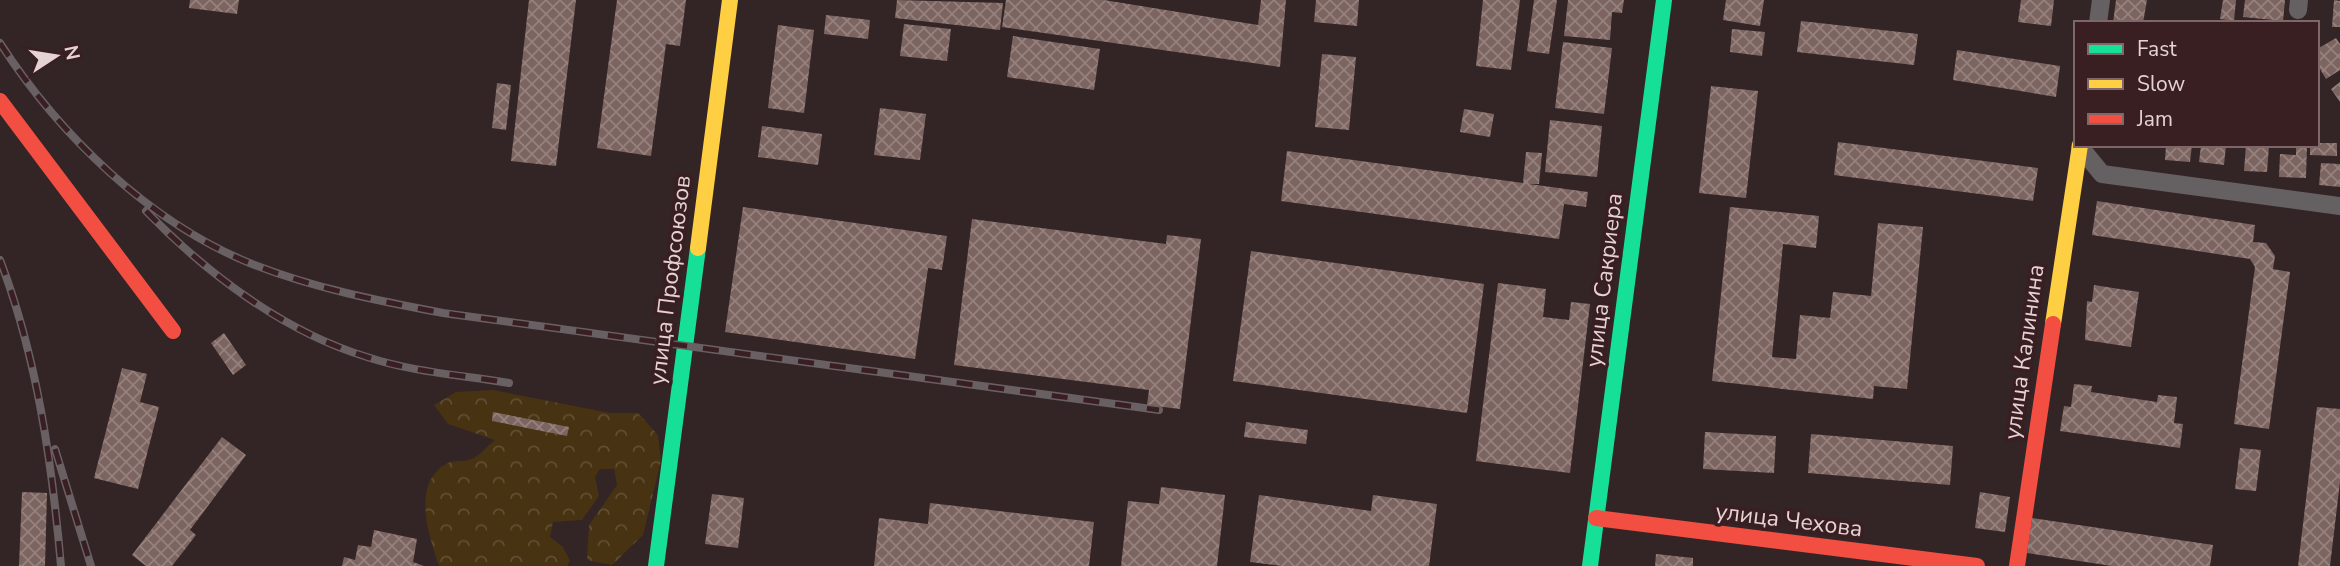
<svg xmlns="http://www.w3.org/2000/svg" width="2340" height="566" font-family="'Nunito Sans',sans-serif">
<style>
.forest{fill:url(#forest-crowns)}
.building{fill:url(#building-cross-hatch)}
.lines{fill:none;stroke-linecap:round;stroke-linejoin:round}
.street{stroke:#656062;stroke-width:18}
.fast{stroke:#16e098;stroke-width:16}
.slow{stroke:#ffcf43;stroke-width:16}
.jam{stroke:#f24e42;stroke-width:16}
.rail-casing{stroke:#686062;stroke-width:8}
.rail{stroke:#391e22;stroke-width:5;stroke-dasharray:16;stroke-linecap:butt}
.labels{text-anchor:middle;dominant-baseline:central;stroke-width:7;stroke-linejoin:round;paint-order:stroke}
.street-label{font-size:23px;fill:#e5d3d4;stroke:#391e22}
</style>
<defs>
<pattern id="forest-crowns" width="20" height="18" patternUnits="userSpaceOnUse" patternTransform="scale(1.75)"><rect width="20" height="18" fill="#473212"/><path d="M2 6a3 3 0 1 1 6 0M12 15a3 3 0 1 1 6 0" fill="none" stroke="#614f34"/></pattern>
<pattern id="building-cross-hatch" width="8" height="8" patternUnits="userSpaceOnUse" patternTransform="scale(1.75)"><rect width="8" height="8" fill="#7c6560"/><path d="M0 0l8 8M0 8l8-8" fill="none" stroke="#95817d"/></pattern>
</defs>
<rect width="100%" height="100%" fill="#332426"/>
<path class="forest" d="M 493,390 L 610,413 L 638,413 L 658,435 L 661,461 L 643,535 L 612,565 L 587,560 L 589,525 L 617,485 L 614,469 L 600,469 L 595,477 L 599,496 L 582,520 L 553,522 L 550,537 L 563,547 L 570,561 L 567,566 L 440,566 L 438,563 C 428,533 411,482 448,463 C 454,460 462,462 469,460 C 479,457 487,446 495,440 L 448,424 L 434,405 L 456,392 Z"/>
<path class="building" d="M 190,0 L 239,0 L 237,14 L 189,8 Z
M 529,0 L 576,0 L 556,166 L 511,161 Z
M 617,0 L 686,0 L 680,46 L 666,44 L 651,156 L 597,148 Z
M 897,0 L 1003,3 L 1000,30 L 895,18 Z
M 1006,0 L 1104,0 L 1258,25 L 1261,0 L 1286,0 L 1280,67 L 1002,27 Z
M 1316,0 L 1359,0 L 1357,26 L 1314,22 Z
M 1483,0 L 1520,0 L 1511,70 L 1476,66 Z
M 1534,0 L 1557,0 L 1549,54 L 1527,51 Z
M 1568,0 L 1624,0 L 1622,13 L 1612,12 L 1610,40 L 1564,36 Z
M 1726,0 L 1764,0 L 1760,26 L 1723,20 Z
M 2021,0 L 2054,0 L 2051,26 L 2018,22 Z
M 2116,0 L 2147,0 L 2143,23 L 2113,23 Z
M 2223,0 L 2236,0 L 2234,21 L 2220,19 Z
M 2245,0 L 2285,0 L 2283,21 L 2243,17 Z
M 2334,0 L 2340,1 L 2340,27 L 2332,27 Z
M 826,15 L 870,20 L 868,39 L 824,34 Z
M 1801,21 L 1918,34 L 1914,65 L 1797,52 Z
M 904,24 L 951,29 L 947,61 L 900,56 Z
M 778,25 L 814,30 L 804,113 L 768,108 Z
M 1732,29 L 1765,32 L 1762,56 L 1730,52 Z
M 1013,36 L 1100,49 L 1094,90 L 1007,77 Z
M 2336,38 L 2340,44 L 2340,70 L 2326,79 L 2317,64 L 2317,49 Z
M 1563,42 L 1612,48 L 1604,114 L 1555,108 Z
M 1957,50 L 2060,66 L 2056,97 L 1953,80 Z
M 1322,54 L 1356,57 L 1349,130 L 1315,127 Z
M 2340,82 L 2340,102 L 2331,89 Z
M 497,83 L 511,85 L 506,130 L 492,128 Z
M 1711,86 L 1758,91 L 1746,198 L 1699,193 Z
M 880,108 L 926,114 L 920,160 L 874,155 Z
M 1464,109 L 1494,114 L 1490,137 L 1460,132 Z
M 1550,120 L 1602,126 L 1597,177 L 1545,172 Z
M 762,126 L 822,134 L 818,165 L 758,157 Z
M 1838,142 L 2038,168 L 2033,201 L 1834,175 Z
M 2317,143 L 2337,143 L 2337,156 L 2310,155 L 2310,145 Z
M 2166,145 L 2192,145 L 2190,162 L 2165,160 Z
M 2201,145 L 2226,145 L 2224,165 L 2199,162 Z
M 2246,145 L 2269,146 L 2267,172 L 2244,171 Z
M 2296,145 L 2307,145 L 2306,178 L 2279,177 L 2280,154 L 2296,155 Z
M 1287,151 L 1523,183 L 1526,152 L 1542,153 L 1539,184 L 1529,184 L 1588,192 L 1586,207 L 1564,204 L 1559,239 L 1281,201 Z
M 2321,163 L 2340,164 L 2340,187 L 2319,185 Z
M 2097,201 L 2255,225 L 2253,242 L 2266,243 L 2275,256 L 2273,269 L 2290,272 L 2269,429 L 2234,424 L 2255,267 L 2250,259 L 2092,235 Z
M 743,207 L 947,236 L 942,270 L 928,268 L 915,359 L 725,332 Z
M 1730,207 L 1819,216 L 1816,248 L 1783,244 L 1772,357 L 1796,359 L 1800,315 L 1830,318 L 1833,292 L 1871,296 L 1878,223 L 1923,227 L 1907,389 L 1874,386 L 1873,399 L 1712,381 Z
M 972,219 L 1166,244 L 1167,235 L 1201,239 L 1180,409 L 1147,405 L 1149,390 L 954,365 Z
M 1251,251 L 1484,284 L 1467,413 L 1233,381 Z
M 1498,283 L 1546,289 L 1543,317 L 1569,320 L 1571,302 L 1590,304 L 1570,473 L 1476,461 Z
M 2094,285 L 2139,292 L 2131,347 L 2085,340 L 2087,301 L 2092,302 Z
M 224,333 L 246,365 L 233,375 L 211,343 Z
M 122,368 L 147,374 L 140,402 L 159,407 L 138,489 L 94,478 Z
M 2074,384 L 2092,386 L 2091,392 L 2157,402 L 2158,395 L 2177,397 L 2174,423 L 2183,424 L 2180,448 L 2060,431 L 2064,406 L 2071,407 Z
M 2317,407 L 2340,409 L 2340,482 L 2330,566 L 2298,566 Z
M 493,412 L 569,427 L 567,436 L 492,421 Z
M 1246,422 L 1308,430 L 1306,444 L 1244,437 Z
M 1705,432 L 1776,436 L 1774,473 L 1703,469 Z
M 1811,434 L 1953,446 L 1950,485 L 1808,473 Z
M 222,437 L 246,455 L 190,530 L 196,535 L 172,566 L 146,566 L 132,555 Z
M 2240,448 L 2261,450 L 2256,491 L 2235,489 Z
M 1161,487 L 1225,495 L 1217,566 L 1121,566 L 1128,501 L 1159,504 Z
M 22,492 L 47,493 L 45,566 L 19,566 Z
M 1980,492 L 2010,497 L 2005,532 L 1975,528 Z
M 712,494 L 744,498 L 738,548 L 705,544 Z
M 1259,495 L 1371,511 L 1373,495 L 1437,504 L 1429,566 L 1282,566 L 1250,562 Z
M 930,503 L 1094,522 L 1089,566 L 874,566 L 879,518 L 928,524 Z
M 2032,518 L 2213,545 L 2210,566 L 2112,566 L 2027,553 Z
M 374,530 L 417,539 L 413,562 L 424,566 L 342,566 L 344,557 L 355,560 L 358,545 L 371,547 Z
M 1656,554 L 1693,558 L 1693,566 L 1655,566 Z"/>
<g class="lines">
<path class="street" d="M 2298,10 L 2299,0
M 2098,23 L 2101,0
M 2080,147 L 2102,174 L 2340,206"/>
<path class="fast" d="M 656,566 L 698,248
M 1590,566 L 1664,0"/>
<path class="slow" d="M 698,248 L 730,0
M 2053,324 L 2080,145"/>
<path class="jam" d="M 0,101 L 173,331
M 1596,518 L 1977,566
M 2017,566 L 2053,324"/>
<g class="rail-casing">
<path id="rail" d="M 0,43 C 59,135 150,223 252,264 C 313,288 379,301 443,313 L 1159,410
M 146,211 C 206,273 284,332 367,357 C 412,372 462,375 509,383
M 0,260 C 37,357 52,463 61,566
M 55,449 L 91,566"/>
</g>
<use href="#rail" class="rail"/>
</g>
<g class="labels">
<g class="street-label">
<text transform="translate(670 280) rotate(-83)">улица Профсоюзов</text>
<text transform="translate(1604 280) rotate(-83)">улица Сакриера</text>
<text transform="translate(2024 352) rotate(-82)">улица Калинина</text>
<text transform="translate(1789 520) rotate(7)">улица Чехова</text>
</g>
</g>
<rect x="2074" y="21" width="245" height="126" fill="#391e22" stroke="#7e6669" stroke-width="2"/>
<rect x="2088" y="44" width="35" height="10" fill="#16e098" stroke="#7e6669" stroke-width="2"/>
<text x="2137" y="56" font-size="21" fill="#e5d3d4">Fast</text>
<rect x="2088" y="79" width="35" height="10" fill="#ffcf43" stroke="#7e6669" stroke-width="2"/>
<text x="2137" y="91" font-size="21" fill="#e5d3d4">Slow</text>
<rect x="2088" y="114" width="35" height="10" fill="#f24e42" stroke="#7e6669" stroke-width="2"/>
<text x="2137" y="126" font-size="21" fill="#e5d3d4">Jam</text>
<g transform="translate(56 56) rotate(78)" stroke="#391e22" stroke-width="5" paint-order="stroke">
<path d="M0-5L12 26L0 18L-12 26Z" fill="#e5d3d4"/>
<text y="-10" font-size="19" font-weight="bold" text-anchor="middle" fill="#e5d3d4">N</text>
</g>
</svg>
